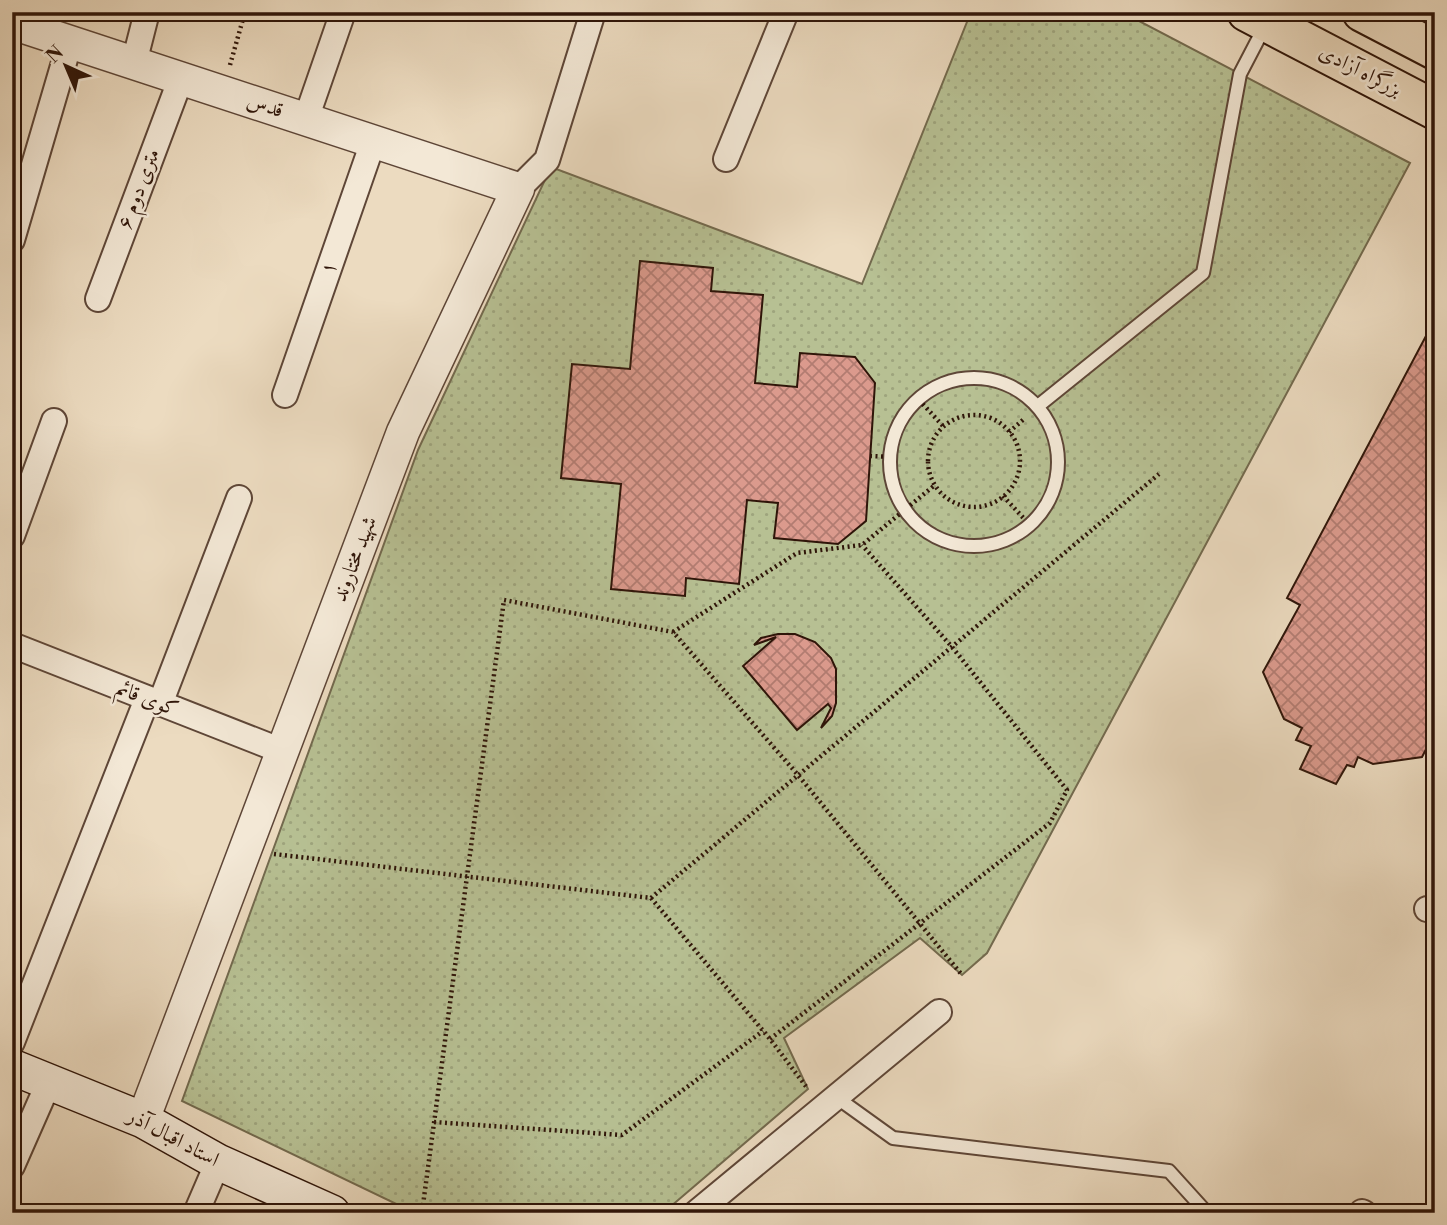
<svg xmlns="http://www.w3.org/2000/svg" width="1447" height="1225" font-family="'Libre Bodoni',Amiri,serif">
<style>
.park{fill:url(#park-dots);stroke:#736a4e;stroke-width:2}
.building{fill:url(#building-cross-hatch);stroke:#2f1509;stroke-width:2}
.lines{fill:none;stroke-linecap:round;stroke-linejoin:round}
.service-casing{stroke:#5e4637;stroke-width:16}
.minor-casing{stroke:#5e4637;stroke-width:28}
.tertiary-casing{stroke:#5e4637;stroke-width:35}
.secondary-casing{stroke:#2f1509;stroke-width:38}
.trunk-casing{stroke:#2f1509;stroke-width:42}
.path{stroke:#2f1509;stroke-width:4.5;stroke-dasharray:2 3.5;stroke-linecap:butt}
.service{stroke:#f3e8d6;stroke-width:12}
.minor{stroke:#f3e8d6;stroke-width:24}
.tertiary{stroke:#f3e8d6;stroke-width:32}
.secondary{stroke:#f3e8d6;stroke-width:35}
.trunk{stroke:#ecdbc0;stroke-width:38}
.labels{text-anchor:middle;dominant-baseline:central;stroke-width:5;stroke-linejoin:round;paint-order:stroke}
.street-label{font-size:21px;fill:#2f1509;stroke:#f3e8d6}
</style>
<defs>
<pattern id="park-dots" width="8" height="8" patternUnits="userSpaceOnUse" patternTransform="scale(1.75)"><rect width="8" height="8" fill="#b7c093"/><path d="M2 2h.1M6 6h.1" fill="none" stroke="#9ea47d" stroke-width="1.8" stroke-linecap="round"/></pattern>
<pattern id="building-cross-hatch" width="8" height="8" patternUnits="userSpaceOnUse" patternTransform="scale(1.75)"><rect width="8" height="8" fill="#db9a8d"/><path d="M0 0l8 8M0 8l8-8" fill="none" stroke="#b27c71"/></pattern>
</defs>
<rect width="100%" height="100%" fill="#ecdbc0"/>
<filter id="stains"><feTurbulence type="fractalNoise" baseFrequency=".00286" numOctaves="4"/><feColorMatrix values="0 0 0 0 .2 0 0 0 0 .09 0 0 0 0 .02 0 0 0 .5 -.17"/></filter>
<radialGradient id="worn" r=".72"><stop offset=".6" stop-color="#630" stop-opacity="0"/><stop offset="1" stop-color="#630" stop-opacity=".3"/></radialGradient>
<path class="park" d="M 971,12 L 1122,12 L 1410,163 L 987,953 L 962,975 L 920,938 L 784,1038 L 808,1089 L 663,1213 L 415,1213 L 182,1101 L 418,450 L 551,167 L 862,284 Z"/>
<path class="building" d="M 640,261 L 713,268 L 711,291 L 763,295 L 755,383 L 797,387 L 800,353 L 855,357 L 875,383 L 866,521 L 838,544 L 774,538 L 778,503 L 747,500 L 739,584 L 686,578 L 685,596 L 611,589 L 621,484 L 561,478 L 572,364 L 630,369 Z
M 1435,319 L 1435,732 L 1422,757 L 1373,764 L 1358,757 L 1354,767 L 1347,765 L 1336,784 L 1300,769 L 1311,746 L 1296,740 L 1302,728 L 1284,719 L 1263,672 L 1300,605 L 1287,598 Z
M 778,634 L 795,634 L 815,642 L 831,658 L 836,669 L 836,703 L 832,716 L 821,728 L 831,708 L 828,704 L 797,730 L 743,666 L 776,637 L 754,645 L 761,638 Z"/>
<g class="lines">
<g class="service-casing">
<path id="service" d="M890 462a84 84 0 1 1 168 0a84 84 0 1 1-168 0Z
M 1038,406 L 1203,273 L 1240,74 L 1265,26
M 836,1097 L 893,1138 L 1169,1171 L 1207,1213"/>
</g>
<g class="minor-casing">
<path id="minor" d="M 134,63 L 147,12
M 306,119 L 343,12
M 726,159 L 786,12
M 518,189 L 547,160 L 593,12
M 12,240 L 70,42
M 98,299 L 181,78
M 285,395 L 373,142
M 12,536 L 54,421
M 12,645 L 282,751
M 160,704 L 239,498
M 1427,909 L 1435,911
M 12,1042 L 147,699
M 12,1166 L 49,1082
M 1362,1212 L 1364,1213
M 196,1213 L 218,1162
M 696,1213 L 939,1012"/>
</g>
<g class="tertiary-casing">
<path id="tertiary" d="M 12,23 L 518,189 L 403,432 L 143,1120"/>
</g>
<g class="secondary-casing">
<path id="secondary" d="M 12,1067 L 143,1120 L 218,1162 L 332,1213"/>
</g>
<g class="trunk-casing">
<path id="trunk" d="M 1247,12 L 1435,110
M 1362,12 L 1435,50"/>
</g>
<path class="path" d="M 230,65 L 245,12
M 919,400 L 944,427
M928 461a46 46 0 1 1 92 0a46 46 0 1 1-92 0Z
M 1009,432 L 1024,419
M 870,456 L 891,457
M 1003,496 L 1029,524
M 673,632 L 797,553 L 862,545 L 935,485
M 274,854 L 651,898 L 1159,474
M 651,898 L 770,1039 L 808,1089
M 770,1039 L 1050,823 L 1067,790 L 952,647 L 862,545
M 434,1122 L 622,1135 L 763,1031
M 423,1205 L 504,600 L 673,632 L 798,775 L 962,975"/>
<use href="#service" class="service"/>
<use href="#minor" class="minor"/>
<use href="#tertiary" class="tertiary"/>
<use href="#secondary" class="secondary"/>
<use href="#trunk" class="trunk"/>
</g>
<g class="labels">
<g class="street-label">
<text transform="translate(1360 71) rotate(27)">بزرگراه آزادی</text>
<text transform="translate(265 106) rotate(18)">قدس</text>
<text transform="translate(139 189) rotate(-69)">۶ متری دوم</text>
<text transform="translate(329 268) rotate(-71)">۱</text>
<text transform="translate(355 559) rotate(-69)">شهید مختاروند</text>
<text transform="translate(147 699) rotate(21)">کوی قائم</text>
<text transform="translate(173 1138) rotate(28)">استاد اقبال آذر</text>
</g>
</g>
<rect width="1447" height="1225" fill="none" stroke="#ecdbc0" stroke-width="42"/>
<rect x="14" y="14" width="1419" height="1197" fill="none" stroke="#2f1509" stroke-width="3.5"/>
<rect x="21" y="21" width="1405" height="1183" fill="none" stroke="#2f1509" stroke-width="2"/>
<g transform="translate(66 66) rotate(316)" stroke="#f3e8d6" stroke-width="5" paint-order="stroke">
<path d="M0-5L12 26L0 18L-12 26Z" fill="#2f1509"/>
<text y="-10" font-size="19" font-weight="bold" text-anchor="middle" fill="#2f1509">N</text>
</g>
<rect width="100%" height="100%" filter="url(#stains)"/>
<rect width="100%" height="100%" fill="url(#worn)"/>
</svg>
